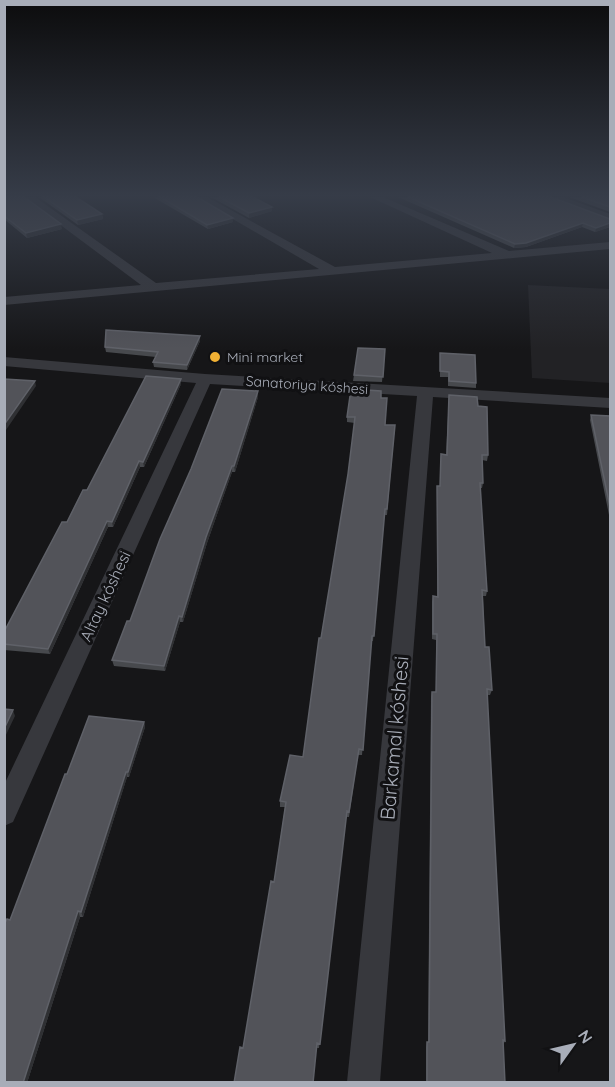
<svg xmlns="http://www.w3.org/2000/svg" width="615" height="1087" font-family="Quicksand,sans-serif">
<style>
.built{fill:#222225}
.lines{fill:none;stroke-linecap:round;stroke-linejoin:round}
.minor{fill:#37383d;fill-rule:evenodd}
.wall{fill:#47494d}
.shaded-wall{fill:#2f3033}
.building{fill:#525359;stroke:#5f6168;stroke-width:1.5}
.poi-dot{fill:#f2b134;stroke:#111113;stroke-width:2}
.labels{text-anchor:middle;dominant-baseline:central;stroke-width:6;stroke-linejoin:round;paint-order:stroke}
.far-poi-label{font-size:14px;fill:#a8adb8;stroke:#111113;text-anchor:start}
.far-street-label{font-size:14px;fill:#a8adb8;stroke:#111113}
.street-label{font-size:16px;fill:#a8adb8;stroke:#111113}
.near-street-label{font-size:20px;fill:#a8adb8;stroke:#111113}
</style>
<rect width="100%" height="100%" fill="#161618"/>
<path class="built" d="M 528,285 L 610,289 L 610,383 L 532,378 Z"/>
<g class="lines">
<path class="minor" d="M 23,197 L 35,197 L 156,283 L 319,269 L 195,197 L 207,197 L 335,267 L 492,253 L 370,197 L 383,197 L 509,251 L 610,242 L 610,249 L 4,305 L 4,297 L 141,285 Z
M 549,197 L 563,197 L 610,214 L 610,221 L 550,199 Z
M 4,357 L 205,374 L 610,398 L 610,408 L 433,397 L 380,1082 L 347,1082 L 417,396 L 210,384 L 13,822 L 4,826 L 4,785 L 196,383 L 4,366 Z"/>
</g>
<path class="wall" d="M 4,197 L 62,229 L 27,238 L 4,219 Z
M 39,197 L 76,197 L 102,214 L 103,219 L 78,225 Z
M 153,197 L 197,197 L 233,222 L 208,229 Z
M 211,197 L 253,197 L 272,207 L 272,211 L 249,218 Z
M 398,197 L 551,197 L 610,219 L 610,227 L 595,232 L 582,227 L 526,247 L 514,248 Z
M 569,197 L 610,197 L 610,212 Z
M 200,336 L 200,341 L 187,370 L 154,367 L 153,362 L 156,357 L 106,352 L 105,347 Z
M 385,349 L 382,382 L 353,381 L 354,375 Z
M 440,353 L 476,383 L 476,388 L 448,386 L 448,377 L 440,377 Z
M 181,384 L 144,467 L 140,467 L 113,527 L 108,527 L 50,654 L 4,650 L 4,632 L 87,490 Z
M 449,395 L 478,406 L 488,455 L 487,461 L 482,460 L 483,483 L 482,488 L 480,488 L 487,591 L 486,596 L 483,596 L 485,647 L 492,690 L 490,695 L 487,695 L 505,1041 L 503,1045 L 505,1083 L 426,1083 L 426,1047 L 427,1042 L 428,1042 L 431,697 L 432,692 L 436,692 L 436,640 L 432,639 L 432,602 L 433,596 L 437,596 L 437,486 L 440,486 L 441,454 L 446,455 Z
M 258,397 L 235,472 L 232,472 L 207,543 L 183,622 L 180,622 L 165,671 L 114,666 L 112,660 L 130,621 Z
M 381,398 L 385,425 L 395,425 L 387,515 L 384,515 L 373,641 L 371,641 L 362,755 L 358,755 L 349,817 L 346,817 L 319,1048 L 243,1048 L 274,882 L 285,807 L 280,807 L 280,801 L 303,757 L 321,638 L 348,474 L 355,423 L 347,422 L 347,417 Z
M 591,415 L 610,416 L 610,520 L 590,420 Z
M 144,722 L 145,727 L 129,777 L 127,777 L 83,917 L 80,917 L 27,1083 L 4,1083 L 10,920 L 67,774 Z"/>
<path class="shaded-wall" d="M 272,207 L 272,211 L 249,218 L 249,213 Z
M 102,214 L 103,219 L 78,225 L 77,220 Z
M 233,218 L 233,222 L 208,229 L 207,225 Z
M 583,223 L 582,227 L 526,247 L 514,248 L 515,244 Z
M 610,223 L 610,227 L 595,232 L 596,228 Z
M 61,224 L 62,229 L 27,238 L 26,233 Z
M 200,336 L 200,341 L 187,370 L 187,365 Z
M 181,379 L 181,384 L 144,467 L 143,462 Z
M 35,381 L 36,386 L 4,433 L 4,425 Z
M 258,391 L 258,397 L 235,472 L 234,466 Z
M 139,461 L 140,467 L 113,527 L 112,522 Z
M 232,466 L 232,472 L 207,543 L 183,622 L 182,617 L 206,537 Z
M 107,521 L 108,527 L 50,654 L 48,649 Z
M 179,616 L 180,622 L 165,671 L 164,666 Z
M 13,710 L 15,716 L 4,739 L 4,729 Z
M 144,722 L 145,727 L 129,777 L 128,772 Z
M 126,772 L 127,777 L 83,917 L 81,912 Z
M 78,911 L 80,917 L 27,1083 L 23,1083 Z"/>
<path class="building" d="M 4,197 L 24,197 L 61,224 L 26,233 L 4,216 Z
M 44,197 L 76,197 L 102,214 L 77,220 Z
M 160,197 L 197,197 L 233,218 L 207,225 Z
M 219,197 L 253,197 L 272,207 L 249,213 Z
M 408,197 L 551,197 L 610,219 L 610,223 L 596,228 L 583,223 L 526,243 L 515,244 Z
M 581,197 L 610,197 L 610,207 Z
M 106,330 L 200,336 L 187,365 L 153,362 L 158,352 L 105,347 Z
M 358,348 L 385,349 L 383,377 L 354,375 Z
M 440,353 L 475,355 L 476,383 L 449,381 L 449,372 L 440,371 Z
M 146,376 L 181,379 L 143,462 L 139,461 L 112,522 L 107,521 L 48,649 L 4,644 L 4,632 L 62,522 L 67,522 L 83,490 L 87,490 Z
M 4,379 L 35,381 L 4,425 Z
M 222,389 L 258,391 L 234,466 L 232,466 L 206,537 L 182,617 L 179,616 L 164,666 L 112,660 L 127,621 L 130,621 L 160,539 L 191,469 Z
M 351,389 L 381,391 L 381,398 L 387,398 L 385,425 L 395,425 L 387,509 L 385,509 L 374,636 L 372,636 L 363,750 L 359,749 L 349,812 L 347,811 L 320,1044 L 317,1043 L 313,1083 L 234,1083 L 240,1047 L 243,1048 L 271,881 L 274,882 L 286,802 L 280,801 L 290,755 L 303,757 L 319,638 L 321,638 L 348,474 L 355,417 L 347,417 Z
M 449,395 L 477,397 L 478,406 L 487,407 L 488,455 L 482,455 L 483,483 L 480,483 L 487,591 L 482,590 L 485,647 L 489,647 L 492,690 L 487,689 L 505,1041 L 503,1040 L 505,1083 L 427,1083 L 427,1042 L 429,1042 L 432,692 L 436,692 L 437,634 L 433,634 L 433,596 L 438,597 L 437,486 L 440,486 L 441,454 L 447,455 Z
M 591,415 L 610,416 L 610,507 Z
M 4,709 L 13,710 L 4,729 Z
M 89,716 L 144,722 L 128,772 L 126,772 L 81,912 L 78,911 L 23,1083 L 4,1083 L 4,925 L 7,919 L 10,920 L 65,774 L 67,774 Z"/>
<linearGradient id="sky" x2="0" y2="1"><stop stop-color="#0c0c0d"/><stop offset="0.56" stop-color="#363c48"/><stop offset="1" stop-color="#363c48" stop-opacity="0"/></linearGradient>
<rect width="615" height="349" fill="url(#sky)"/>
<circle class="poi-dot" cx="215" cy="357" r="6"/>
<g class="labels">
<g class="far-poi-label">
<text x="227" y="357">Mini market</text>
</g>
<g class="far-street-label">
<text transform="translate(307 385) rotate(4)">Sanatoriya kóshesi</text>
</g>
<g class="street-label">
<text transform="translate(105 596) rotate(-65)">Altay kóshesi</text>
</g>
<g class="near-street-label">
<text transform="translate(394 738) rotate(-85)">Barkamal kóshesi</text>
</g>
</g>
<rect width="615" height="1087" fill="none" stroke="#a8adb8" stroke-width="12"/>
<g transform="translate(573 1045) rotate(56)" stroke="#111113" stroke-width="4.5" paint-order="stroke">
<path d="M0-4.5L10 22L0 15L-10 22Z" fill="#a8adb8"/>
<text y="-9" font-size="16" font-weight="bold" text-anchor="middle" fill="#a8adb8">N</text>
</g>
</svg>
